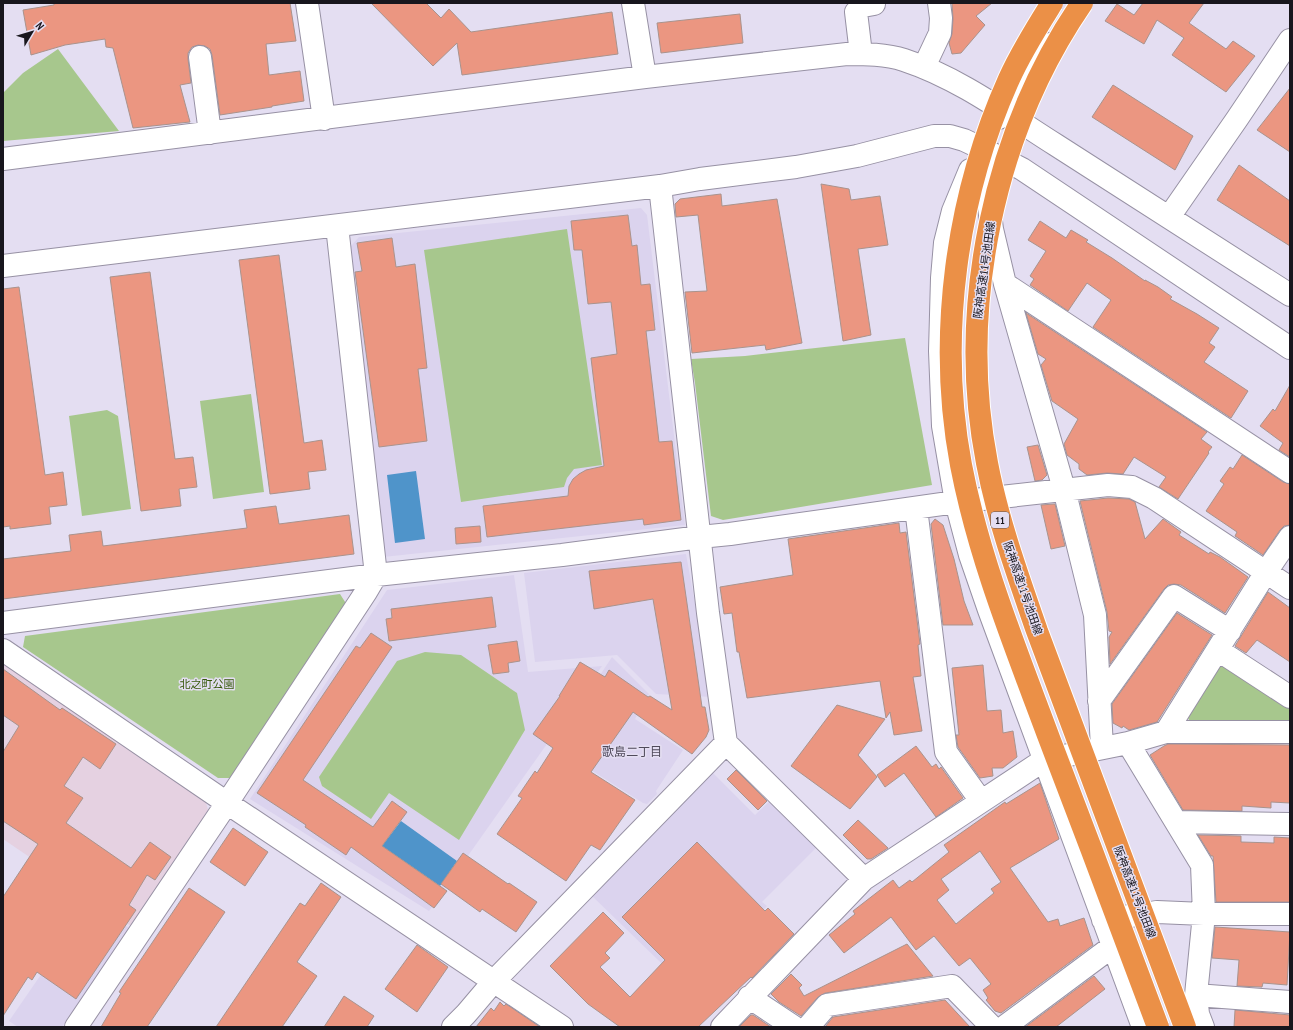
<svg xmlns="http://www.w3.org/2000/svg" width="1293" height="1030" font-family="'PT Sans Narrow','Noto Sans JP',sans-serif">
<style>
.built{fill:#dbd3ee}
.industrial{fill:#e5d1e1}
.green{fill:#a7c78d}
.water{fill:#4f94ca}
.building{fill:#eb9681;stroke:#a9938d;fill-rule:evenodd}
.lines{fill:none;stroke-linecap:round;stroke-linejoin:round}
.minor-casing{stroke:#9791a4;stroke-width:24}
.minor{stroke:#fff;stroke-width:22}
.highway-bridge-casing{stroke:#fff;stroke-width:24;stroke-linecap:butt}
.highway-bridge{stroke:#eb9047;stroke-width:22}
.labels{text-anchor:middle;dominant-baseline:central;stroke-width:3;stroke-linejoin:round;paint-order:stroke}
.shield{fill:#e4def2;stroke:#55525d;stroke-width:1}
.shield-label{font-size:10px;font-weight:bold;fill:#18161d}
.street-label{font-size:11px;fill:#18161d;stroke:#e4def2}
.park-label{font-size:11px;fill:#37590a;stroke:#e4def2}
.neighbourhood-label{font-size:12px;fill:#4f4a5a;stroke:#e4def2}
</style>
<rect width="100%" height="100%" fill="#e4def2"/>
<path class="built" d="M 641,208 L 647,215 L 685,525 L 383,557 L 351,246 L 359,237 Z
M 686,554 L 712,697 L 656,694 L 617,655 L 535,662 L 524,573 Z
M 514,575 L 528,672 L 602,666 L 429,911 L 250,799 L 387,590 Z
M 612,657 L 649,694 L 635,719 L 683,750 L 656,791 L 657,794 L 647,804 L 643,803 L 553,746 Z
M 712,772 L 755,815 L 771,800 L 817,847 L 762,902 L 767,906 L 689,990 L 591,895 Z
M 91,902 L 130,929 L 62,1027 L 18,1027 L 9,1021 Z"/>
<path class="industrial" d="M 3,662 L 205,799 L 208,810 L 131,926 L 3,839 Z"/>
<path class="green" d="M 58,49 L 119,131 L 3,141 L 3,93 L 23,73 Z
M 567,229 L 602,465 L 574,469 L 567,478 L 564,487 L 461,502 L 424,250 Z
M 905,338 L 932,485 L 723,520 L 711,516 L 695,383 L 691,359 L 745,356 Z
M 251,394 L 264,492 L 213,499 L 200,401 Z
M 107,410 L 118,416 L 131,509 L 82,516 L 69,416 Z
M 340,594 L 347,605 L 231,778 L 218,778 L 23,647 L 25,636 Z
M 425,652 L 461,655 L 517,693 L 525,730 L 459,840 L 389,793 L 371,819 L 322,786 L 319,777 L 397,661 Z
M 1221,665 L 1290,705 L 1290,724 L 1191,724 L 1187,716 Z"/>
<path class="water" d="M 416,471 L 425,539 L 395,543 L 387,475 Z
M 401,821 L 457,861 L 440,886 L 382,846 Z"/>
<path class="building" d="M 54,3 L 290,3 L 296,41 L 266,44 L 269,75 L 300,71 L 304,101 L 272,106 L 272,107 L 220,115 L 212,55 L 210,49 L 205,46 L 198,45 L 192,47 L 188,53 L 188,59 L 191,83 L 180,85 L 190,122 L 133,128 L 113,48 L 106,47 L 105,39 L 65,45 L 31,55 L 23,10 L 54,5 Z
M 371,3 L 426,3 L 441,18 L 449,9 L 471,32 L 612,12 L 618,54 L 462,75 L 457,43 L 433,66 Z
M 952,3 L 992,3 L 976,16 L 985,25 L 961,53 L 952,54 L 949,43 L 952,34 L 953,19 Z
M 1143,3 L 1204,3 L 1189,23 L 1226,49 L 1233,41 L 1255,56 L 1226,92 L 1172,55 L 1184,38 L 1157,20 L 1144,44 L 1105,21 L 1117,4 L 1134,15 Z
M 740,14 L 743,43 L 661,53 L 657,23 Z
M 1113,85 L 1193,136 L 1175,170 L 1092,117 Z
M 1290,88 L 1290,152 L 1257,130 Z
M 1239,165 L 1290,201 L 1290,246 L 1217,200 Z
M 821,184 L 849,189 L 851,200 L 880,196 L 888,245 L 858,249 L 871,335 L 843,341 Z
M 721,194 L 722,206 L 777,199 L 802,343 L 766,350 L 765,345 L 692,353 L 685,292 L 707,291 L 698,215 L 676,217 L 675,204 L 680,199 Z
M 628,215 L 632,246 L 637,245 L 641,285 L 650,284 L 655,330 L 646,331 L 659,442 L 672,441 L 681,520 L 644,525 L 643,519 L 487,537 L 483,506 L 568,496 L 569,486 L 573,479 L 579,474 L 586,470 L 604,466 L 591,358 L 617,354 L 611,302 L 588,304 L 582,250 L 574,250 L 571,221 Z
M 1040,221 L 1066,238 L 1071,230 L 1088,240 L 1086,242 L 1112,258 L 1145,281 L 1145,280 L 1158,287 L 1172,297 L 1170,299 L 1197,314 L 1219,328 L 1209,343 L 1215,347 L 1204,362 L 1248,391 L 1231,418 L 1093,327 L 1111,300 L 1087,283 L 1068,311 L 1030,285 L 1034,279 L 1030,276 L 1046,251 L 1028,240 Z
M 392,238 L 396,267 L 415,264 L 427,368 L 418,369 L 427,441 L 379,447 L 355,272 L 362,271 L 357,243 Z
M 279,255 L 304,443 L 322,440 L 326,470 L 308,472 L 310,489 L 270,494 L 239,260 Z
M 150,272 L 175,459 L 193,457 L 197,487 L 179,489 L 181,506 L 141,511 L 110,277 Z
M 19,287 L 45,475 L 63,472 L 67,505 L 49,507 L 51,524 L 10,529 L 10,526 L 3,527 L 3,289 Z
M 1026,313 L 1207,432 L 1201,439 L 1212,447 L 1208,452 L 1209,453 L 1178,499 L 1159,487 L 1166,477 L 1134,457 L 1123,474 L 1107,473 L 1087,475 L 1079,469 L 1079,464 L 1067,455 L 1064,444 L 1078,419 L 1052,401 L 1041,365 L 1046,359 L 1038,354 Z
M 1290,385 L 1290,457 L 1279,450 L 1283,443 L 1260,426 L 1273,409 L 1275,411 Z
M 1038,445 L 1047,475 L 1042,480 L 1035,481 L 1027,447 Z
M 1242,455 L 1283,482 L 1290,484 L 1290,525 L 1284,526 L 1280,530 L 1263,555 L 1235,536 L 1237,532 L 1206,511 L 1224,484 L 1220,481 L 1230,467 L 1233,469 Z
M 1108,498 L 1129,499 L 1135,502 L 1145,539 L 1163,519 L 1181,532 L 1179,535 L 1209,554 L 1210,552 L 1220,557 L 1248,577 L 1225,613 L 1181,585 L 1174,584 L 1168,585 L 1164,589 L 1110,664 L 1109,637 L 1112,632 L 1109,631 L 1107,612 L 1080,501 Z
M 1054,504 L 1055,504 L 1065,546 L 1051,549 L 1041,505 Z
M 276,506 L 279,524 L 349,515 L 354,554 L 3,599 L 3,559 L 71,551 L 69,535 L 101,531 L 103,546 L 247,528 L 244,510 Z
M 935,519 L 943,525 L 954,559 L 964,601 L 973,625 L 943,625 L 931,524 Z
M 899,523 L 900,533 L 906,532 L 920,644 L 918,645 L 921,676 L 913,677 L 922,731 L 894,735 L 890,712 L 886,718 L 880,681 L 747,698 L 739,652 L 737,652 L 732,613 L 724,614 L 720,587 L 793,575 L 788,539 Z
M 480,526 L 481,542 L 456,544 L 455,528 Z
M 681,562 L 702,707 L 705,707 L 709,730 L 706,737 L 692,754 L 633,712 L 591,772 L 635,800 L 600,850 L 591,845 L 566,881 L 497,834 L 522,798 L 518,796 L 535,771 L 537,773 L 553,748 L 533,734 L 560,696 L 559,696 L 580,662 L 605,677 L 609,670 L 648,697 L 650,696 L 672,710 L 653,599 L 594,609 L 589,571 Z
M 1268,592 L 1290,608 L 1290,662 L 1257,640 L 1246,653 L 1235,646 Z
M 492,597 L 496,627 L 389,641 L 386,619 L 392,618 L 391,609 Z
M 1177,613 L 1212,635 L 1157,722 L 1129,730 L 1123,726 L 1122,728 L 1113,723 L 1112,704 Z
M 371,633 L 392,647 L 303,780 L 373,827 L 392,801 L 407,812 L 382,846 L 447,891 L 434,908 L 351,847 L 346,855 L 305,827 L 306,825 L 257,793 L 356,646 L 360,648 Z
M 517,641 L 520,661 L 508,663 L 509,672 L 493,674 L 488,645 Z
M 983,665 L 987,711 L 1001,710 L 1003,733 L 1013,731 L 1017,757 L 1003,768 L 992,768 L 993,776 L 980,778 L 958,747 L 956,735 L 959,735 L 952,668 Z
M 3,669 L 60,710 L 62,708 L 116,744 L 100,769 L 83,757 L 64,786 L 83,798 L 66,823 L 131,868 L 150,842 L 171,857 L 155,880 L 147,875 L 129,905 L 136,910 L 76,999 L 37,972 L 32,980 L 28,977 L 3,1016 L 3,897 L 38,844 L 3,821 L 3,752 L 19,726 L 3,715 Z
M 837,705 L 885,719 L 858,755 L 877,777 L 850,809 L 791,766 Z
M 1168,744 L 1290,745 L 1290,803 L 1271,802 L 1271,808 L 1242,806 L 1242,811 L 1183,810 L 1150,755 L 1164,746 Z
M 916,746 L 932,767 L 936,764 L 939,769 L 941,767 L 963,798 L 936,817 L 904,773 L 885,787 L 877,775 Z
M 736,770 L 767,801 L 758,810 L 727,779 Z
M 1040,783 L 1059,839 L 1010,868 L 1048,922 L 1058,919 L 1060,926 L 1084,918 L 1093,945 L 1016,1002 L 1001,1013 L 995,1011 L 986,1000 L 988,998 L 983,990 L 991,984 L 970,958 L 959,966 L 934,936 L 916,950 L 891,917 L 844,953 L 829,935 L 855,914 L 853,911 L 893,880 L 899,888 L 910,880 L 912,882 L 949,852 L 944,845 L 1005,802 L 1006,804 ZM 980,851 L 1001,882 L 991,889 L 994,893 L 956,924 L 937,900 L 949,890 L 941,879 Z
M 858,820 L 888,848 L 871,859 L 867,859 L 843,835 Z
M 233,828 L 268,852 L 245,886 L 210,862 Z
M 1198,835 L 1241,836 L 1241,842 L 1274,843 L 1274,837 L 1290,838 L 1290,902 L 1216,902 L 1213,856 L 1211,856 Z
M 697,842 L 765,911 L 768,908 L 794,934 L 752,978 L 751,977 L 698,1027 L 620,1027 L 588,1004 L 550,966 L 603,912 L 624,933 L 605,953 L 610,958 L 600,967 L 630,997 L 665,960 L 622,917 Z
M 463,853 L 508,884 L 509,883 L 537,902 L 516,932 L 482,909 L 480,912 L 441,884 Z
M 321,883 L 341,897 L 297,962 L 317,976 L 282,1027 L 216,1027 L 300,903 L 305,906 Z
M 189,888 L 225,912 L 147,1027 L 101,1027 L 121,993 L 119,992 Z
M 1215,927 L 1290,932 L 1287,985 L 1263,983 L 1262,987 L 1237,986 L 1239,960 L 1212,958 Z
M 907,944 L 933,976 L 825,993 L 818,997 L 801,1016 L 779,1002 L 771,994 L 791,974 L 802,985 L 799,988 L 804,996 Z
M 417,945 L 448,967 L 417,1012 L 385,989 Z
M 1094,976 L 1105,989 L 1056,1027 L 1025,1027 Z
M 344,996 L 374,1016 L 367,1027 L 324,1027 Z
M 945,1000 L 970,1027 L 825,1027 L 833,1017 Z
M 500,1002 L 504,1006 L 506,1004 L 540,1027 L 476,1027 L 491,1008 L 494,1011 Z
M 1235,1010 L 1290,1015 L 1290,1027 L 1234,1027 Z
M 751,1015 L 753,1015 L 771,1027 L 739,1027 Z"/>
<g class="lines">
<g class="minor-casing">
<path id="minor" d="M 307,3 L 324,119
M 633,3 L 645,77
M 861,54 L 856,12 L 863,6 L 874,4
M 200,57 L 210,133
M 924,67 L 940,33 L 941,18 L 939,3
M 999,118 L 1028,74 L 1050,44
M 981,149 L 992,229 L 1005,284 L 1064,489 L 1095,615 L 1102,748
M 3,159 L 645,77 L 847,54 C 865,54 886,54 904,60 C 959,78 1007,114 1056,145 C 1134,195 1212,245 1290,295
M 970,170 L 953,211 L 945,243 L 942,278 L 940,351 L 943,426 L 956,502 L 970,555 L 989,610 L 1143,1027
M 660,186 L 708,613 L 726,743 L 864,879
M 1169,217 L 1237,119 L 1290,40
M 3,266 L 660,186 L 700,179 L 796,167 L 857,156 L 934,136 L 950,136 L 964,140 L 981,148 L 1022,169 L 1290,348
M 1005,284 L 1290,472
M 916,508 L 946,752 L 981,801
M 3,623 L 376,575 L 562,555 L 700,537 L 730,534 L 956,502 L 1108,485 L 1132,487 L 1154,498 L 1290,588
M 3,650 L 227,803 L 562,1027
M 1218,650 L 1290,697
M 1099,701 L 1174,596 L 1230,631
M 1166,732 L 1266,572 L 1290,537
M 1128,743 L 1202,865 L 1204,914 L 1196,995 L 1198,1014 L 1203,1027
M 1176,822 L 1290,824
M 1103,920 L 1157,912 L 1204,914 L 1290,914
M 1196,995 L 1290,1002
M 749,997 L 794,1027
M 76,1027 L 227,803 L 366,592 L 376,575 L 337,226
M 453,1027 L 466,1014 L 494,981 L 726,743
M 722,1027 L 864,879 L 1044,760 L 1128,743 L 1166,732 L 1290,732
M 808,1027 L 827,1005 L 952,986 L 992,1027
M 1004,1027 L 1113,946"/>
</g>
<use href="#minor" class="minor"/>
<g class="highway-bridge-casing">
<path id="highway-bridge" d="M 1052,3 C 1037,27 1021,52 1009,79 C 956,197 937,337 961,465 C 979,559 1016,649 1049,738 C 1086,834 1122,931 1158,1027
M 1082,3 C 993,133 957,308 987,463 C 998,521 1018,576 1037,631 L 1185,1027"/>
</g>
<use href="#highway-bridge" class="highway-bridge"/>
</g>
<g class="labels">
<rect class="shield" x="991" y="512" width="18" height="16" rx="3"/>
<g class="shield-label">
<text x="1000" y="520">11</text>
</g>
<g class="street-label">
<text transform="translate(984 270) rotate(-82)">阪神高速11号池田線</text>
<text transform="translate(1023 588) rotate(71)">阪神高速11号池田線</text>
<text transform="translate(1135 892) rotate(69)">阪神高速11号池田線</text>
</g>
<g class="park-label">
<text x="207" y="684">北之町公園</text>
</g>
<g class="neighbourhood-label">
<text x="632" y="751">歌島二丁目</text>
</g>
</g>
<rect width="1293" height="1030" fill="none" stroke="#18161d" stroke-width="8"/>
<g transform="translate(32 32) rotate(52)" stroke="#e4def2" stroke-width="3" paint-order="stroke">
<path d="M0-3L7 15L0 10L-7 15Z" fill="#18161d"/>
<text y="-6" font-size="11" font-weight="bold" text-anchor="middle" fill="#18161d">N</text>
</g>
</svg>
